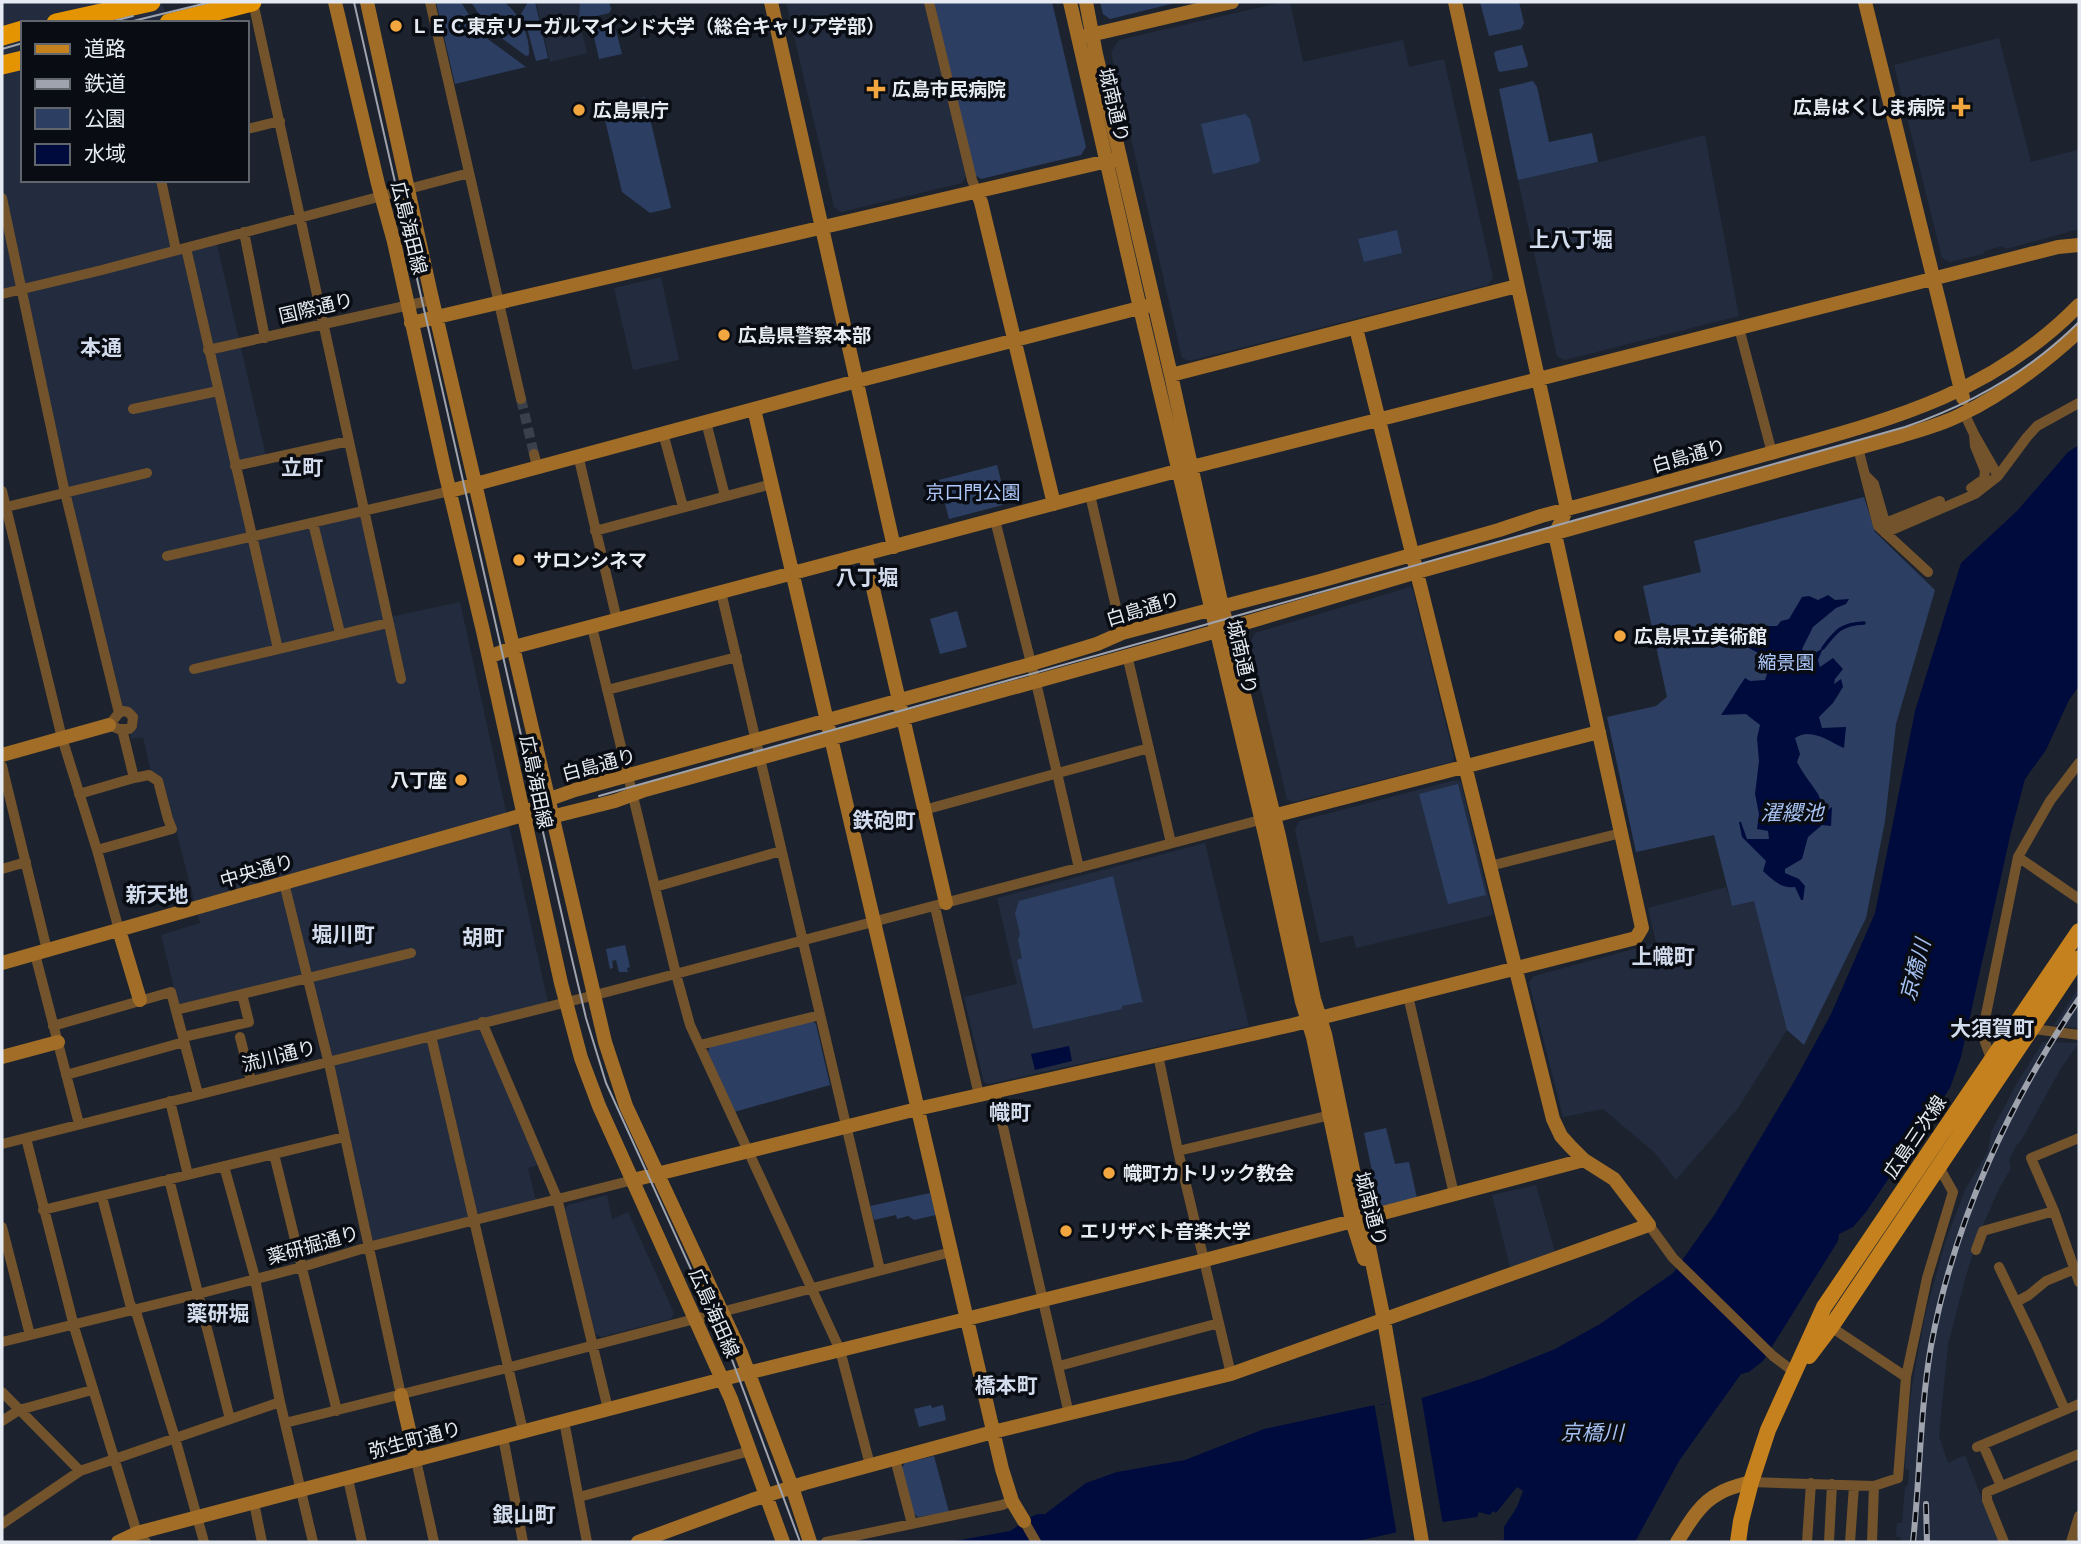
<svg xmlns="http://www.w3.org/2000/svg" width="2081" height="1544" font-family="'Work Sans','Noto Sans JP',sans-serif">
<style>
.built{fill:#222c3e}
.green{fill:#2c3f62}
.water{fill:#000b3d}
.pier{fill:#1c232f}
.lines{fill:none;stroke-linecap:round;stroke-linejoin:round}
.stream{stroke:#000b3d;stroke-width:3.5}
.street-tunnel{stroke:#3a414c;stroke-width:10;stroke-dasharray:10 5;stroke-linecap:butt}
.street{stroke:#73532b;stroke-width:10}
.secondary{stroke:#a16d27;stroke-width:14}
.primary{stroke:#c4811d;stroke-width:16}
.highway{stroke:#e49301;stroke-width:19}
.tram{stroke:#9ea3ad;stroke-width:2}
.rail-casing{stroke:#9ea3ad;stroke-width:6}
.rail{stroke:#090c12;stroke-width:3.5;stroke-dasharray:10;stroke-linecap:butt}
.poi-dot{fill:#f1a63f;stroke:#090c12;stroke-width:2.5}
.labels{text-anchor:middle;dominant-baseline:central;stroke-width:7;stroke-linejoin:round;paint-order:stroke}
.poi-label{font-size:19px;font-weight:bold;fill:#e6ebf3;stroke:#090c12;text-anchor:start}
.street-label{font-size:19px;fill:#e6ebf3;stroke:#090c12}
.park-label{font-size:19px;fill:#aec8fa;stroke:#090c12}
.neighbourhood-label{font-size:21px;font-weight:bold;fill:#d2dced;stroke:#090c12}
.water-label{font-size:21px;font-style:italic;fill:#a6c1f2;stroke:#090c12}
</style>
<rect width="100%" height="100%" fill="#1c232f"/>
<path class="built" d="M 2,2 L 162,2 L 168,23 L 23,23 L 23,180 L 160,180 L 175,247 L 215,236 L 266,456 L 236,463 L 253,539 L 363,514 L 385,618 L 460,602 L 548,1003 L 480,1020 L 538,1165 L 528,1168 L 536,1201 L 370,1245 L 308,977 L 179,1008 L 161,935 L 200,923 L 163,780 L 151,772 L 143,737 L 131,739 L 130,733 L 138,726 L 138,717 L 137,714 L 123,708 L 67,484 L 24,287 L 2,291 Z
M 536,2 L 609,2 L 611,9 L 609,13 L 579,20 L 587,53 L 550,62 Z
M 786,2 L 924,2 L 966,176 L 962,183 L 841,212 L 834,207 Z
M 1283,2 L 1290,2 L 1303,62 L 1403,40 L 1409,67 L 1444,59 L 1493,278 L 1488,285 L 1189,361 L 1182,358 L 1111,52 L 1119,40 Z
M 1999,38 L 2031,162 L 2077,150 L 2079,158 L 2079,229 L 2006,249 L 2002,246 L 1985,251 L 1983,254 L 1950,262 L 1942,258 L 1894,65 Z
M 1705,135 L 1739,316 L 1565,360 L 1557,356 L 1518,180 L 1600,162 Z
M 661,277 L 679,360 L 633,370 L 614,288 Z
M 1410,587 L 1413,590 L 1454,758 L 1452,762 L 1293,802 L 1287,799 L 1250,643 L 1255,633 Z
M 1456,780 L 1461,782 L 1493,915 L 1356,948 L 1353,935 L 1320,943 L 1295,830 L 1299,821 Z
M 1205,843 L 1249,1026 L 989,1084 L 984,1082 L 964,997 L 1017,984 L 997,898 Z
M 1726,887 L 1732,906 L 1754,900 L 1787,1030 L 1738,1108 L 1676,1180 L 1655,1153 L 1603,1109 L 1563,1117 L 1529,983 L 1534,976 L 1656,943 L 1648,908 Z
M 2079,987 L 2079,1028 L 2054,1025 Z
M 2043,1042 L 2079,1043 L 2061,1068 L 2022,1139 L 2016,1146 L 2009,1160 L 2011,1168 L 1998,1191 L 1979,1234 L 1965,1279 L 1948,1344 L 1939,1436 L 1948,1463 L 1965,1455 L 1999,1542 L 1901,1542 L 1901,1537 L 1896,1537 L 1897,1523 L 1902,1523 L 1905,1487 L 1908,1485 L 1909,1470 L 1905,1469 L 1907,1428 L 1912,1386 L 1925,1316 L 1945,1243 L 1965,1190 L 1988,1151 L 1991,1132 L 2017,1083 Z
M 1536,1185 L 1555,1252 L 1510,1267 L 1492,1195 Z
M 607,1195 L 612,1219 L 628,1212 L 674,1313 L 671,1319 L 601,1337 L 595,1333 L 564,1209 L 568,1205 Z"/>
<path class="green" d="M 436,2 L 461,2 L 481,34 L 526,67 L 455,84 Z
M 471,2 L 504,2 C 520,14 530,36 529,55 L 526,56 L 488,28 Z
M 528,2 L 535,2 L 548,58 L 536,61 L 527,28 L 521,14 Z
M 580,2 L 609,2 L 611,9 L 609,13 L 579,20 Z
M 934,2 L 1052,2 L 1086,147 L 1081,155 L 981,179 L 975,175 Z
M 1100,2 L 1179,2 L 1110,19 L 1103,14 Z
M 1480,2 L 1519,2 L 1524,23 L 1521,29 L 1489,36 Z
M 614,23 L 622,54 L 599,59 L 592,28 Z
M 1522,45 L 1528,64 L 1527,67 L 1500,72 L 1498,70 L 1494,53 L 1496,51 Z
M 1533,81 L 1537,87 L 1549,142 L 1592,133 L 1598,162 L 1518,180 L 1499,89 Z
M 645,97 L 671,208 L 650,213 L 622,192 L 602,107 Z
M 1245,114 L 1250,119 L 1260,160 L 1258,163 L 1213,174 L 1201,124 Z
M 1397,230 L 1402,253 L 1364,262 L 1358,239 Z
M 997,465 L 1007,504 L 949,519 L 939,480 Z
M 1864,497 L 1875,532 L 1935,590 L 1896,724 L 1885,821 L 1866,918 L 1804,1045 L 1787,1030 L 1754,901 L 1732,906 L 1714,835 L 1636,852 L 1607,717 L 1656,706 L 1667,697 L 1643,586 L 1701,572 L 1694,541 Z
M 957,611 L 967,647 L 940,654 L 930,619 Z
M 1458,784 L 1486,895 L 1448,904 L 1419,794 Z
M 1113,876 L 1143,1004 L 1142,1002 L 1122,1006 L 1122,1009 L 1033,1029 L 1017,960 L 1022,958 L 1018,940 L 1020,934 L 1015,913 L 1019,901 Z
M 625,945 L 630,967 L 627,968 L 628,972 L 619,972 L 616,960 L 612,961 L 613,968 L 610,969 L 606,949 Z
M 813,1021 L 816,1024 L 830,1085 L 734,1112 L 708,1052 L 710,1046 Z
M 1386,1128 L 1395,1164 L 1409,1162 L 1417,1198 L 1385,1207 L 1379,1203 L 1364,1133 Z
M 930,1193 L 936,1215 L 914,1220 L 908,1216 L 897,1219 L 896,1215 L 874,1220 L 870,1206 Z
M 931,1405 L 932,1408 L 943,1405 L 946,1420 L 919,1427 L 914,1409 Z
M 934,1456 L 949,1512 L 918,1517 L 913,1513 L 901,1469 L 905,1463 Z"/>
<path class="water" d="M 2079,445 L 2079,686 L 2069,700 L 2046,750 L 2025,779 L 2011,832 L 1961,1057 L 1950,1088 L 1866,1212 L 1853,1227 L 1839,1234 L 1838,1241 L 1763,1361 L 1749,1372 L 1741,1374 L 1679,1461 L 1635,1542 L 1500,1542 L 1500,1540 L 1504,1540 L 1504,1527 L 1517,1507 L 1523,1491 L 1517,1487 L 1496,1513 L 1493,1511 L 1490,1515 L 1479,1512 L 1477,1517 L 1443,1522 L 1353,1542 L 949,1542 L 1010,1531 L 1031,1517 L 1037,1514 L 1045,1514 L 1086,1483 L 1117,1472 L 1185,1460 L 1264,1429 L 1370,1406 L 1422,1398 L 1481,1379 L 1555,1349 L 1600,1324 L 1673,1273 L 1715,1214 L 1795,1080 L 1831,1014 L 1875,913 L 1915,711 L 1961,563 L 2017,511 L 2068,452 Z
M 1828,595 L 1835,600 L 1849,599 L 1846,604 L 1836,608 L 1813,627 L 1802,649 L 1809,657 L 1823,648 L 1818,660 L 1820,667 L 1833,658 L 1843,669 L 1835,679 L 1834,684 L 1841,679 L 1843,687 L 1833,703 L 1819,717 L 1822,728 L 1846,727 L 1844,748 C 1828,741 1811,727 1795,738 L 1800,754 L 1797,762 C 1803,774 1811,783 1818,794 C 1821,800 1822,806 1826,811 L 1832,807 L 1831,826 L 1822,825 L 1808,837 L 1802,859 L 1785,869 L 1785,873 L 1799,879 L 1805,886 L 1803,900 L 1801,900 L 1795,887 C 1781,889 1773,880 1763,871 L 1766,861 L 1742,837 L 1739,822 L 1741,822 L 1747,839 L 1769,839 L 1768,831 L 1757,829 L 1759,814 L 1755,794 L 1759,761 L 1757,738 L 1760,725 L 1746,714 L 1721,715 C 1730,703 1736,690 1745,678 L 1750,681 L 1765,680 L 1770,665 L 1766,657 L 1745,646 L 1759,639 L 1763,626 L 1777,626 L 1781,621 L 1789,619 L 1802,597 L 1809,596 L 1818,600 Z
M 1069,1046 L 1072,1061 L 1035,1070 L 1031,1054 Z"/>
<path class="pier" d="M 1421,1395 L 1443,1525 L 1436,1524 L 1402,1532 L 1403,1534 L 1397,1536 L 1374,1402 L 1379,1402 L 1381,1405 Z"/>
<g class="lines">
<path class="stream" d="M 1823,648 C 1836,631 1841,624 1864,623"/>
<path class="street-tunnel" d="M 521,399 L 534,454"/>
<path class="street" d="M 253,2 L 401,679
M 430,2 L 521,399
M 929,2 L 972,180 L 977,192
M 247,129 L 280,121
M 161,180 L 176,250
M 2,198 L 63,484 L 119,713
M 244,232 L 265,338
M 186,248 L 278,649
M 2,294 L 102,270 L 469,173
M 1739,328 L 1772,453
M 208,350 L 432,300
M 133,409 L 218,391
M 1964,413 L 1974,434 L 1998,476
M 706,422 L 725,496
M 663,433 L 683,507
M 1858,448 L 1878,526 L 1928,572
M 534,454 L 537,466
M 578,455 L 617,620
M 235,466 L 349,441
M 1865,475 L 1874,484 L 1884,519 L 1888,522 L 1940,501
M 1971,488 L 1984,479 L 1985,471 L 1975,446 L 1974,434
M 2,491 L 62,738 L 97,850 L 119,930
M 1090,495 L 1122,633
M 2,508 L 147,473
M 995,520 L 1038,691 L 1079,868
M 313,523 L 340,633
M 595,531 L 772,484
M 1885,533 L 1975,494 L 1998,476 L 2027,437 L 2037,426 L 2079,403
M 167,556 L 450,491
M 721,592 L 880,1270
M 592,627 L 676,974 L 690,1025 L 840,1350 L 870,1465
M 1127,655 L 1171,843
M 194,669 L 388,623
M 607,690 L 737,657
M 123,711 L 128,712 L 133,717 L 132,726 L 129,729 L 119,729 L 109,725 L 119,713 Z
M 2,766 L 47,950
M 79,794 L 134,778 L 122,729
M 924,810 L 1149,748
M 97,850 L 172,829 L 168,819 L 158,781 L 149,775 L 134,778
M 2018,857 L 2079,899
M 1490,866 L 1621,833
M 2,869 L 26,862
M 284,883 L 330,1068 L 401,1395
M 655,887 L 781,851
M 935,907 L 979,1095
M 35,954 L 79,1124
M 1408,996 L 1454,1194
M 176,1010 L 411,953
M 482,1022 L 557,1198 L 608,1409
M 53,1026 L 171,992 L 198,1094
M 2026,1028 L 2079,1035
M 431,1036 L 523,1431
M 183,1037 L 249,1022 L 242,994
M 240,1037 L 251,1081
M 700,1045 L 820,1015
M 1158,1055 L 1178,1151 L 1231,1374
M 1992,1061 L 1982,1034 L 2018,857 L 2050,801 L 2079,763
M 66,1075 L 184,1042
M 995,1092 L 1069,1414
M 170,1101 L 188,1175
M 26,1138 L 75,1330 L 137,1533 L 146,1542
M 2079,1138 L 2031,1158 L 2054,1211 L 2079,1282
M 2,1144 L 607,992 L 1260,820
M 1178,1151 L 1335,1114
M 274,1154 L 337,1411
M 224,1166 L 254,1274 L 280,1402 L 313,1542
M 169,1179 L 230,1419
M 102,1197 L 130,1304 L 137,1315 L 175,1438 L 204,1542
M 43,1210 L 344,1137
M 1649,1225 L 1673,1258 L 1773,1356 L 1794,1372
M 2,1227 L 30,1335
M 1976,1250 L 1983,1231 L 2054,1211
M 1999,1267 L 2035,1342 L 2065,1410
M 2016,1302 L 2029,1295 L 2046,1281 L 2075,1269
M 1831,1327 L 1906,1377
M 2,1342 L 198,1294 L 302,1267 L 368,1247 L 633,1180
M 1059,1366 L 1219,1323
M 2,1392 L 80,1471
M 2,1421 L 19,1410 L 92,1390
M 564,1421 L 587,1542
M 285,1423 L 507,1368 L 951,1252
M 503,1437 L 523,1542
M 1983,1445 L 2001,1486
M 1977,1447 L 2079,1404
M 895,1459 L 912,1524
M 416,1460 L 434,1542
M 348,1479 L 362,1542
M 1751,1482 L 1874,1486 L 1898,1478 L 1906,1377 L 1927,1278 L 1953,1192 L 1939,1167
M 579,1497 L 750,1451
M 254,1503 L 262,1542
M 1024,1521 L 1036,1542
M 2,1524 L 80,1471 L 280,1402
M 826,1542 L 1002,1505 L 1012,1501
M 1807,1542 L 1811,1483
M 1829,1542 L 1832,1484
M 1850,1542 L 1854,1486
M 1872,1542 L 1874,1486
M 2004,1542 L 1987,1500 L 1987,1492 L 2079,1454
M 2071,1542 L 2079,1516"/>
<path class="secondary" d="M 335,2 L 378,184 L 394,242 L 445,472 L 483,631 L 561,983 L 581,1058 L 599,1106 L 731,1399 L 783,1542
M 367,2 L 430,290 L 605,1042 L 626,1106 L 741,1353 L 792,1487 L 810,1542
M 771,2 L 894,547
M 1070,2 L 1140,308 L 1266,839 L 1302,1002 L 1313,1037 L 1352,1221 L 1364,1259
M 1086,2 L 1096,54 L 1171,375 L 1222,606 L 1279,836 L 1314,999 L 1325,1034 L 1384,1320 L 1422,1542
M 1865,2 L 1963,398
M 1086,36 L 1232,2
M 977,192 L 981,202 L 1054,504
M 411,323 L 1116,159
M 1171,375 L 1517,286
M 754,409 L 1002,1469 L 1012,1501 L 1024,1521
M 450,491 L 857,381 L 1147,306
M 865,554 L 946,903
M 489,657 L 514,647 L 1192,467 L 2058,247 L 2079,245
M 2,755 L 109,725
M 523,815 L 551,817 L 615,801 L 645,790 L 1228,628 L 1417,572 L 1901,436 C 1920,430 1940,425 1958,416 C 2003,395 2043,364 2079,331
M 1265,818 L 1599,732
M 119,930 L 140,1000
M 2,963 L 523,815 L 547,800 L 575,790 L 1031,664 L 1097,644 L 1122,633 L 1320,581 L 1499,530 L 1541,516 C 1617,496 1692,475 1767,454 C 1885,421 1990,396 2079,305
M 2,1057 L 58,1042
M 633,1180 L 917,1109 L 1292,1025 L 1636,938 L 1642,928 L 1555,534 L 1567,509 L 1455,2
M 401,1395 L 416,1460
M 118,1542 L 137,1533 L 723,1379 L 1205,1260 L 1584,1160
M 638,1542 L 752,1500 L 805,1483 L 993,1432 L 1231,1374 L 1649,1225 L 1614,1179 L 1584,1160 L 1570,1146 L 1561,1136 L 1553,1119 L 1356,328
M 1677,1542 C 1688,1525 1699,1504 1718,1494 C 1727,1488 1740,1485 1751,1482"/>
<path class="primary" d="M 1809,1356 L 1831,1327 L 2079,958
M 1738,1542 L 1741,1521 L 1751,1482 L 1768,1430 L 1824,1307 L 2079,931"/>
<path class="highway" d="M 56,23 L 151,2
M 169,23 L 252,2
M 2,36 L 23,30
M 2,65 L 23,60"/>
<path class="tram" d="M 354,2 L 571,955 L 586,1018 L 606,1083 L 731,1357 L 800,1542
M 106,23 L 133,16
M 125,23 L 211,2
M 2,49 L 23,43
M 599,796 L 1905,427 C 1969,405 2031,370 2079,322"/>
<g class="rail-casing">
<path id="rail" d="M 1926,1504 L 1927,1542
M 1913,1542 C 1920,1477 1920,1410 1931,1346 C 1954,1222 2009,1102 2079,999"/>
</g>
<use href="#rail" class="rail"/>
</g>
<g class="poi-dot">
<circle cx="396" cy="26" r="7"/>
<path d="M872.5 78.5h7v7h7v7h-7v7h-7v-7h-7v-7h7z"/>
<path d="M1957.5 96.5h7v7h7v7h-7v7h-7v-7h-7v-7h7z"/>
<circle cx="579" cy="110" r="7"/>
<circle cx="724" cy="335" r="7"/>
<circle cx="519" cy="560" r="7"/>
<circle cx="1620" cy="636" r="7"/>
<circle cx="461" cy="780" r="7"/>
<circle cx="1109" cy="1173" r="7"/>
<circle cx="1066" cy="1231" r="7"/>
</g>
<g class="labels">
<g class="poi-label">
<text x="410" y="26">ＬＥＣ東京リーガルマインド大学（総合キャリア学部）</text>
<text x="892" y="89">広島市民病院</text>
<text x="1945" y="107" text-anchor="end">広島はくしま病院</text>
<text x="593" y="110">広島県庁</text>
<text x="738" y="335">広島県警察本部</text>
<text x="533" y="560">サロンシネマ</text>
<text x="1634" y="636">広島県立美術館</text>
<text x="447" y="780" text-anchor="end">八丁座</text>
<text x="1123" y="1173">幟町カトリック教会</text>
<text x="1080" y="1231">エリザベト音楽大学</text>
</g>
<g class="street-label">
<text transform="translate(1114 105) rotate(77)">城南通り</text>
<text transform="translate(409 228) rotate(76)">広島海田線</text>
<text transform="translate(316 308) rotate(-13)">国際通り</text>
<text transform="translate(1689 456) rotate(-16)">白島通り</text>
<text transform="translate(1143 609) rotate(-17)">白島通り</text>
<text transform="translate(1242 657) rotate(77)">城南通り</text>
<text transform="translate(599 765) rotate(-15)">白島通り</text>
<text transform="translate(536 782) rotate(78)">広島海田線</text>
<text transform="translate(257 871) rotate(-16)">中央通り</text>
<text transform="translate(279 1056) rotate(-14)">流川通り</text>
<text transform="translate(1915 1137) rotate(-56)">広島三次線</text>
<text transform="translate(1371 1209) rotate(75)">城南通り</text>
<text transform="translate(313 1245) rotate(-16)">薬研掘通り</text>
<text transform="translate(714 1313) rotate(66)">広島海田線</text>
<text transform="translate(415 1440) rotate(-15)">弥生町通り</text>
</g>
<g class="park-label">
<text x="973" y="492">京口門公園</text>
<text x="1786" y="662">縮景園</text>
</g>
<g class="neighbourhood-label">
<text x="1571" y="239">上八丁堀</text>
<text x="101" y="347">本通</text>
<text x="302" y="467">立町</text>
<text x="867" y="577">八丁堀</text>
<text x="884" y="820">鉄砲町</text>
<text x="157" y="894">新天地</text>
<text x="343" y="934">堀川町</text>
<text x="483" y="937">胡町</text>
<text x="1663" y="956">上幟町</text>
<text x="1992" y="1028">大須賀町</text>
<text x="1010" y="1112">幟町</text>
<text x="218" y="1313">薬研堀</text>
<text x="1006" y="1385">橋本町</text>
<text x="524" y="1514">銀山町</text>
</g>
<g class="water-label">
<text x="1792" y="812">濯纓池</text>
<text transform="translate(1915 970) rotate(-75)">京橋川</text>
<text x="1592" y="1432">京橋川</text>
</g>
</g>
<rect width="2081" height="1544" fill="none" stroke="#e6ebf3" stroke-width="7"/>
<rect x="21" y="21" width="228" height="161" fill="#090c12" stroke="#61656c" stroke-width="2"/>
<rect x="35" y="44" width="35" height="10" fill="#c4811d" stroke="#61656c" stroke-width="2"/>
<text x="84" y="56" font-size="21" fill="#e6ebf3">道路</text>
<rect x="35" y="79" width="35" height="10" fill="#9ea3ad" stroke="#61656c" stroke-width="2"/>
<text x="84" y="91" font-size="21" fill="#e6ebf3">鉄道</text>
<rect x="35" y="108" width="35" height="21" fill="#2c3f62" stroke="#61656c" stroke-width="2"/>
<text x="84" y="126" font-size="21" fill="#e6ebf3">公園</text>
<rect x="35" y="144" width="35" height="21" fill="#000b3d" stroke="#61656c" stroke-width="2"/>
<text x="84" y="161" font-size="21" fill="#e6ebf3">水域</text>
</svg>
